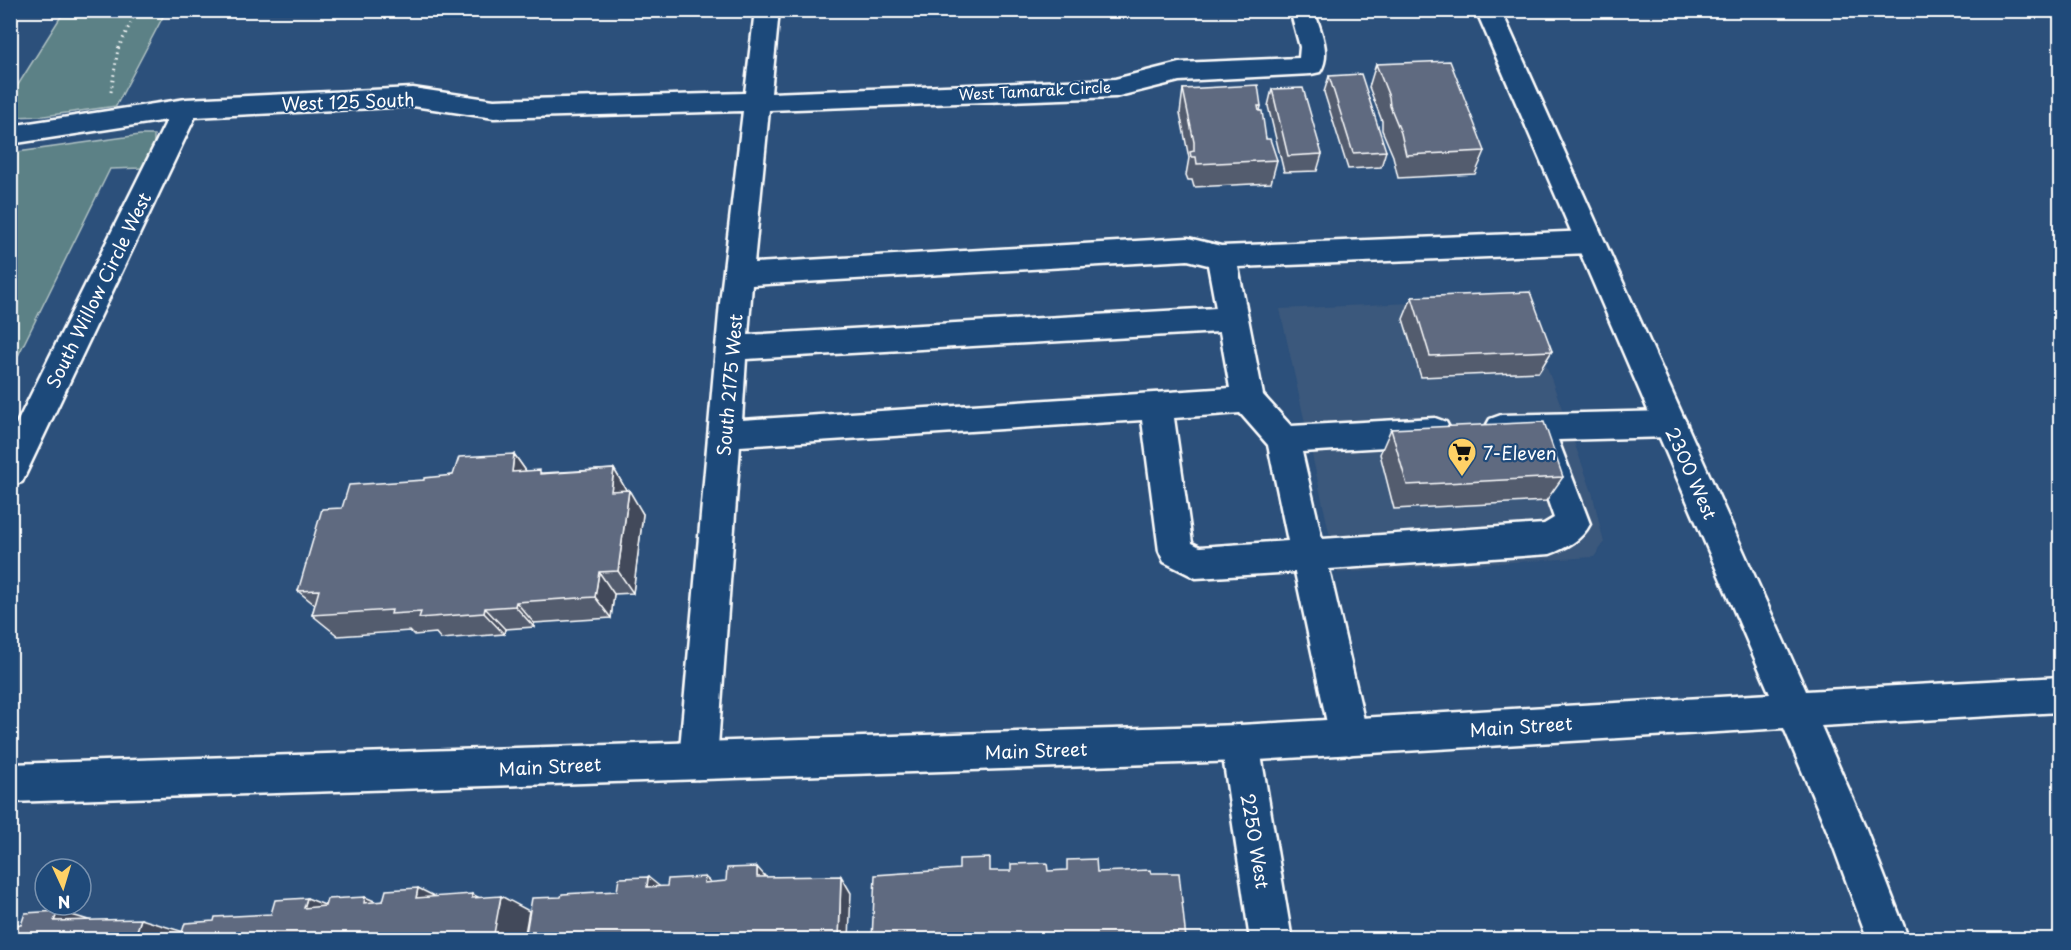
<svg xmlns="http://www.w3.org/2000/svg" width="2071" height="950" font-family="'Playpen Sans',sans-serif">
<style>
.built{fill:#3b587c}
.green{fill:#5c8186;stroke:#aec0c2;stroke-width:1.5}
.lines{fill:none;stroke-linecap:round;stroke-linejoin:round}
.minor-casing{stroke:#fff;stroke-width:5}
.major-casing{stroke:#fff;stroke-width:5}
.path{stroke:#fff;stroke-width:3;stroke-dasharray:1.5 4;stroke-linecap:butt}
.minor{fill:#1f4a7a;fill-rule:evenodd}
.major{fill:#1f4a7a;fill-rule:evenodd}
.wall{fill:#525b6e;stroke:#fff;stroke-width:1.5}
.shaded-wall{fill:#424a5a;stroke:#fff;stroke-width:1.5}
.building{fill:#5f6a80;stroke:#fff;stroke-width:1.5}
.labels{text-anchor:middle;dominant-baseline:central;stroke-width:4.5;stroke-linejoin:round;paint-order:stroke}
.far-street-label{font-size:15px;fill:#fff;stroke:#1f4a7a}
.street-label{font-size:18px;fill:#fff;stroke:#1f4a7a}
.poi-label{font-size:18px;fill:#fff;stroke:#1f4a7a;text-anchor:start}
</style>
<rect width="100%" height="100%" fill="#2c507b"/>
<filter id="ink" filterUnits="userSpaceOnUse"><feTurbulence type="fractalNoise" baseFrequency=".0167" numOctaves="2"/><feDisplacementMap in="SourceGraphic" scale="12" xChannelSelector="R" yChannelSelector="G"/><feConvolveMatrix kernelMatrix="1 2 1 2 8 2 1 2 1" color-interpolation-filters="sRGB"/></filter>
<g filter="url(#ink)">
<path class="built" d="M 1522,298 L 1592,492 L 1604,543 L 1594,557 L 1338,573 L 1280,309 Z"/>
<path class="green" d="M 65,10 L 166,11 L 116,106 L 44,116 L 11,117 L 11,96 Z
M 140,135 L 154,135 L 154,147 L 142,168 L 110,169 L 11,370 L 11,153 Z"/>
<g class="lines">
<g class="minor-casing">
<path id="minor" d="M 755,10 L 779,10 L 771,93 L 1115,79 L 1179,63 L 1299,58 L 1300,47 L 1290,10 L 1314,10 C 1320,30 1332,53 1320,72 L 1311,74 L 1179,81 L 1115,97 L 769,110 L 754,263 L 1188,238 L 1221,246 L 1590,231 L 1600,234 L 1604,242 L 1600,250 L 1590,253 L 1238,267 L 1263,395 L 1291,426 L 1435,418 L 1446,422 L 1451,431 L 1446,440 L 1435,444 L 1302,452 L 1322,539 L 1544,524 L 1554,518 L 1527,441 L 1501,441 L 1490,437 L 1485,428 L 1490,419 L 1501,415 L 1671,411 L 1682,415 L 1687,424 L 1682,433 L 1671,437 L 1558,440 L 1590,524 C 1582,540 1566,548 1550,554 L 1329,569 L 1368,737 L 1362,750 L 1349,755 L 1336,750 L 1330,737 L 1295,572 L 1196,578 L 1164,562 L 1159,551 L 1142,420 L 740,446 L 717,760 L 711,773 L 698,779 L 685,773 L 679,760 L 720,303 L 743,111 L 494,118 L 413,106 L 195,117 L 22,482 L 10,486 L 10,437 L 167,120 L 10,144 L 10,126 L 186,99 L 413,88 L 494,100 L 745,93 ZM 1188,260 L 1208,265 L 1216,308 L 748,335 L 752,285 ZM 1220,332 L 1230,388 L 742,420 L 746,359 ZM 1240,413 L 1268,445 L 1288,541 L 1200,547 L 1192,543 L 1174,418 Z
M 1240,725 L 1253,730 L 1259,743 L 1292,940 L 1250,940 L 1221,743 L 1227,730 Z"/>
</g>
<g class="major-casing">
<path id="major" d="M 1476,10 L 1501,10 L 1806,691 L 2060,677 L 2060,712 L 1821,726 L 1864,824 L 1909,940 L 1868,940 L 1831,840 L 1784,728 L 1240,761 L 10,802 L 10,764 L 1240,725 L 1770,694 Z"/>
</g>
<path class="path" d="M 111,92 L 118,49 L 137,10"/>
<use href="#minor" class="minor"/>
<use href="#major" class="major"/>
</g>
<path class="wall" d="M 1376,64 L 1485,151 L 1475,174 L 1398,178 L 1393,156 L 1382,130 L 1382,121 L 1369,87 Z
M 1329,76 L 1386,151 L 1381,167 L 1348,169 L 1324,92 Z
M 1183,89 L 1261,106 L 1260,111 L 1266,139 L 1277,160 L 1271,183 L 1194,187 L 1192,180 L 1188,180 L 1186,175 L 1189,158 L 1180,113 Z
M 1272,89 L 1322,154 L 1317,171 L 1284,172 L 1268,106 Z
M 1412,297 L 1552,351 L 1539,372 L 1421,377 L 1403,319 Z
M 1391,429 L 1563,477 L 1546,501 L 1394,509 L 1380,454 Z
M 514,454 L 526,471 L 542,473 L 614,469 L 626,490 L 643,514 L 633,593 L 614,594 L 611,618 L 534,623 L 534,627 L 505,629 L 504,634 L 441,639 L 436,633 L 414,635 L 410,631 L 338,636 L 312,615 L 315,605 L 298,591 L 342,508 L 424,480 L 453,475 Z"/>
<path class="shaded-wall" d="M 514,454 L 531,478 L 512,472 Z
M 614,469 L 628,493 L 611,491 Z
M 629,490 L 643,514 L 633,593 L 618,571 Z
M 599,572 L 614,594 L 611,618 L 595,597 Z
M 516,602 L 534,623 L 534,627 L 515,606 Z
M 485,608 L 505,629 L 504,634 L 484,613 Z
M 757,867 L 772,884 L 757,877 Z
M 841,876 L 851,893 L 849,939 L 839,939 Z
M 648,877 L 668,893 L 647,887 Z
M 705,877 L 722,893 L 704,883 Z
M 418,888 L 450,904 L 416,898 Z
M 472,894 L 499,908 L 501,896 L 529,911 L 524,939 L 493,939 L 472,898 Z
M 365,897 L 400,912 L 364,903 Z
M 307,898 L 345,913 L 304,908 Z
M 58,911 L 109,926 L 54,921 Z
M 141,919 L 187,933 L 185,939 L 134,939 Z
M 10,922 L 57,934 L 10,929 Z"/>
<path class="building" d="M 1450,61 L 1485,151 L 1406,155 L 1401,133 L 1390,106 L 1389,97 L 1376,64 Z
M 1361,74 L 1386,151 L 1353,153 L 1329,76 Z
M 1258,85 L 1261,106 L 1258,106 L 1259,111 L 1262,111 L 1266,139 L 1270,139 L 1277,160 L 1197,164 L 1196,157 L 1191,157 L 1190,152 L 1194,151 L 1194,142 L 1183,89 Z
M 1303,88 L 1322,154 L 1288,156 L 1272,89 Z
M 1530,292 L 1552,351 L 1430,356 L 1412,297 Z
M 1544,422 L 1563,477 L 1407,485 L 1391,429 Z
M 514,454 L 512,472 L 540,470 L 540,474 L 614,469 L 611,491 L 629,490 L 618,571 L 599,572 L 595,597 L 516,602 L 515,606 L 485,608 L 484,613 L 419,618 L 421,612 L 391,614 L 392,610 L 312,615 L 319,590 L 298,591 L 322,509 L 342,508 L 349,485 L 424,480 L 424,478 L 453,475 L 459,457 Z
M 990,858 L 990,871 L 1011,871 L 1011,864 L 1047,863 L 1048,871 L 1067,870 L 1067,860 L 1096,859 L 1097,872 L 1150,870 L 1151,873 L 1179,873 L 1186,939 L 872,939 L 875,875 L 959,869 L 959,859 Z
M 757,867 L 757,877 L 841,876 L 839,939 L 525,939 L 532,898 L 561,897 L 562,894 L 617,891 L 619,878 L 648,877 L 647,887 L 667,886 L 668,879 L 705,877 L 704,883 L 726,881 L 727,868 Z
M 418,888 L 416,898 L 472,894 L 472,898 L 501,896 L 493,939 L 180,939 L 185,923 L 214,921 L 215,917 L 271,914 L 275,900 L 307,898 L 304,908 L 325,906 L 327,899 L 365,897 L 364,903 L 383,901 L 386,890 Z
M 58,911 L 54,921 L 141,919 L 134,939 L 10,939 L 10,925 L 21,925 L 25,913 Z"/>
</g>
<defs>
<g id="supermarket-pin" transform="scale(1.5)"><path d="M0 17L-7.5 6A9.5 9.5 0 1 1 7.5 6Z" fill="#ffd166" stroke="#1f4a7a"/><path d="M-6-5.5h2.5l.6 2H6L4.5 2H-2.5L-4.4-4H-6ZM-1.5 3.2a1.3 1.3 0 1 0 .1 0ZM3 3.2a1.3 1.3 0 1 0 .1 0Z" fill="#111"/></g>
</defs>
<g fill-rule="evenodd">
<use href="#supermarket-pin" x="1462" y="452"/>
</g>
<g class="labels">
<g class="far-street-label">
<text transform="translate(1035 90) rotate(-3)">West Tamarak Circle</text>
</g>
<g class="street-label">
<text transform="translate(348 101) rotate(-2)">West 125 South</text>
<text transform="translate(98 290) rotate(-64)">South Willow Circle West</text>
<text transform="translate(729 385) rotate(-85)">South 2175 West</text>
<text transform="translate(1692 473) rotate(66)">2300 West</text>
<text transform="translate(1521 726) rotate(-4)">Main Street</text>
<text transform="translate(1036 750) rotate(-2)">Main Street</text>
<text transform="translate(550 766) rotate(-3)">Main Street</text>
<text transform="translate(1256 841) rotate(81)">2250 West</text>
</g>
<g class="poi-label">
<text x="1483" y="452">7-Eleven</text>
</g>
</g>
<rect width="2071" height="950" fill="none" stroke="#1f4a7a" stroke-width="36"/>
<rect x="18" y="18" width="2035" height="914" fill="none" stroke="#fff" stroke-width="2" filter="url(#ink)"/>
<g transform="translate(63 887) rotate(176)"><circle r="28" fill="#1f4a7a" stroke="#7992af" stroke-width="1.5"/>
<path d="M0-4.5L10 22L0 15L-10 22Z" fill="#ffd166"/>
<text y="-9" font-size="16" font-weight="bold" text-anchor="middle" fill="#ffffff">N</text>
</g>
</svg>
